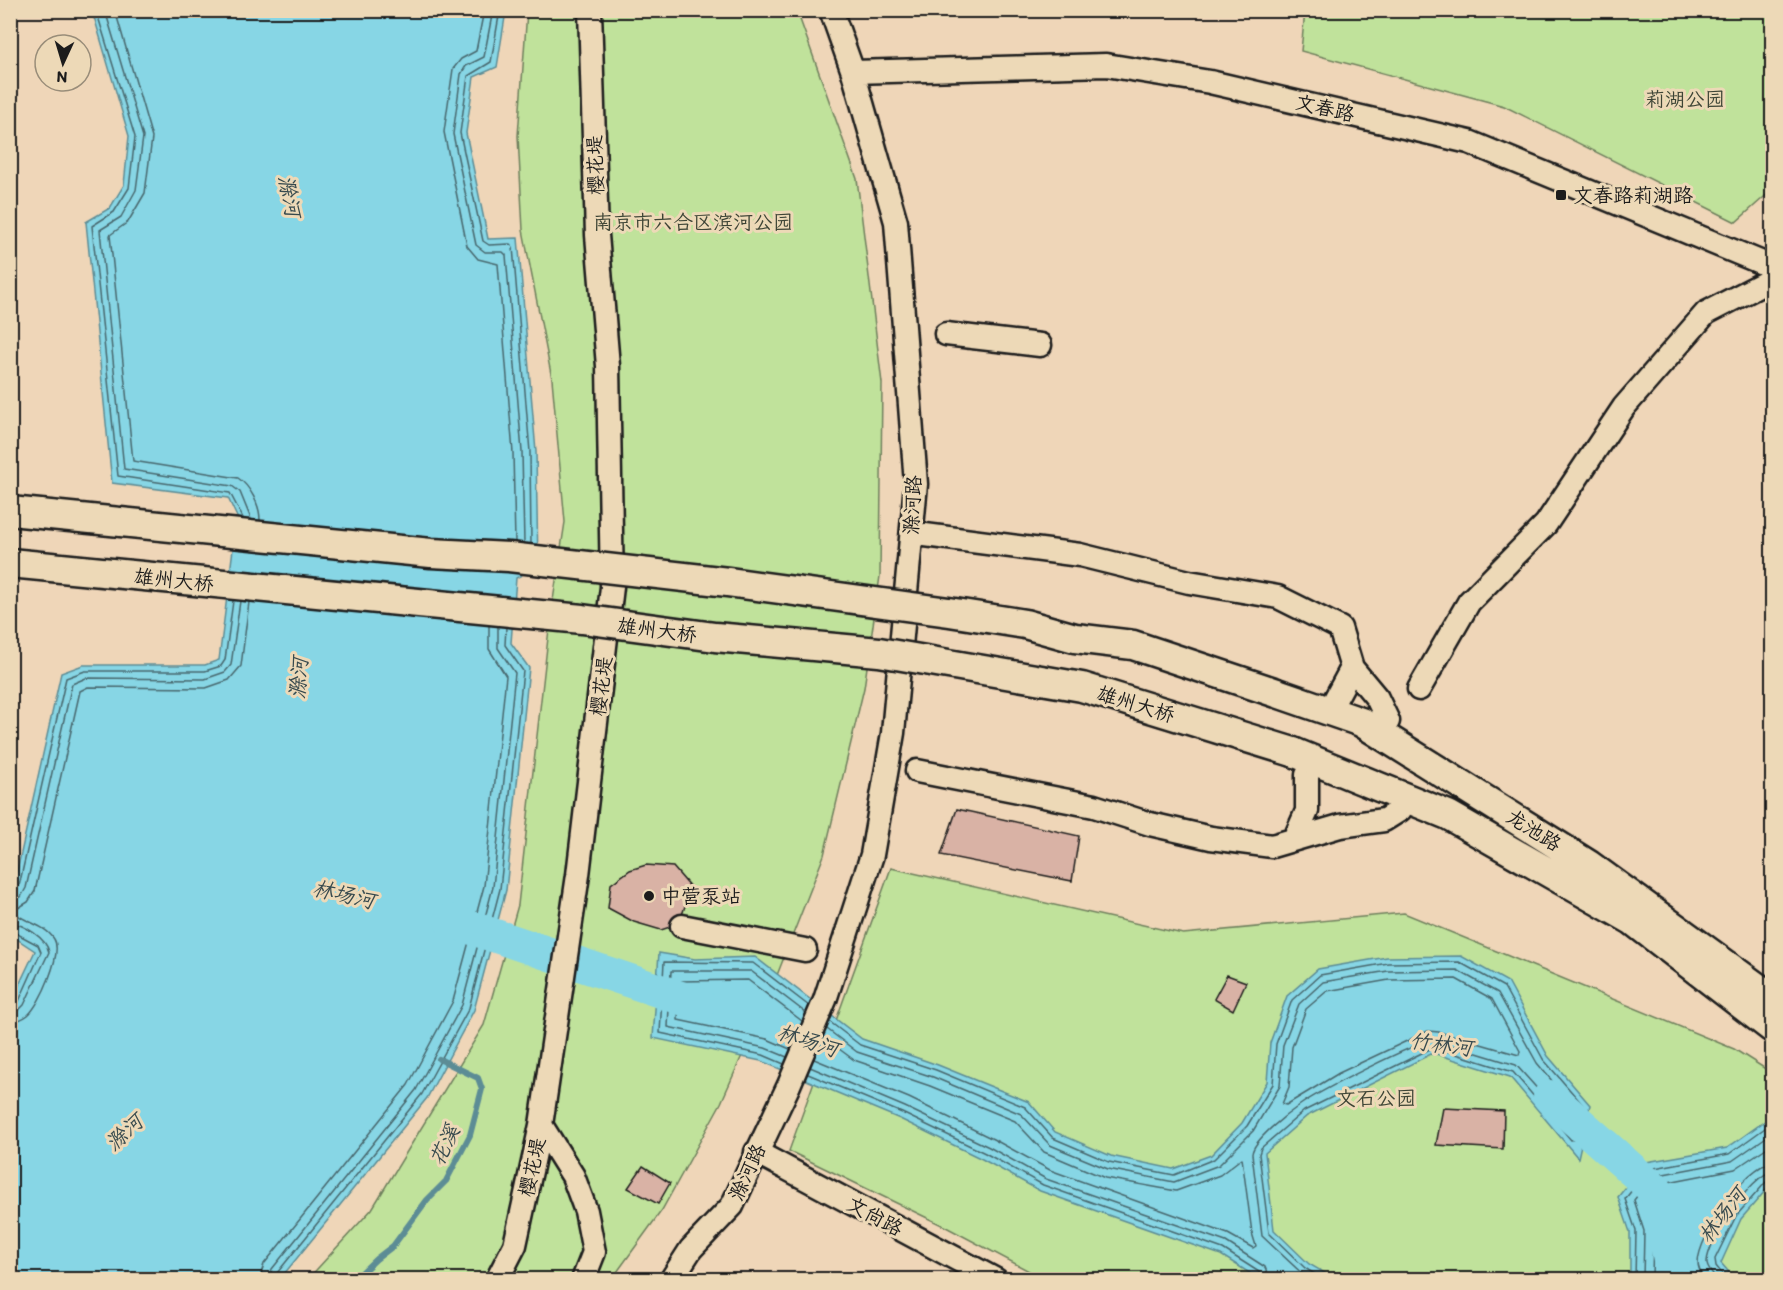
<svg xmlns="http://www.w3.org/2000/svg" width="1783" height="1290" font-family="Itim,'LXGW WenKai TC',sans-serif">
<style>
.green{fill:#c0e29b;stroke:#6e7f5c;stroke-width:1.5}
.water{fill:#87d6e5;stroke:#5c8c95;stroke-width:1.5}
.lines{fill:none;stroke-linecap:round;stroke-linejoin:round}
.shore{stroke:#47666c;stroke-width:1.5}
.stream{stroke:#5c8c95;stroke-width:6}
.river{stroke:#87d6e5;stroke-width:34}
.building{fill:#d9b2a5;stroke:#1c1c1c;stroke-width:1.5}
.minor-casing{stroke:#1c1c1c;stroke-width:27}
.major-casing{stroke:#1c1c1c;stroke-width:33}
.minor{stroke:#edd9b7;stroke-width:22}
.major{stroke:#edd9b7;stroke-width:28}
.major-bridge-casing{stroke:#1c1c1c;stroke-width:33;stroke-linecap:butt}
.major-bridge{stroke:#edd9b7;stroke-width:28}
.poi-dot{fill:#1c1c1c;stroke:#edd9b7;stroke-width:2}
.labels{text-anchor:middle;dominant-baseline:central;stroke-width:6;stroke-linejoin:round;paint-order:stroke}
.park-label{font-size:20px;fill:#3d4435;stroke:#edd9b7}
.street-label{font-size:20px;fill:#1c1c1c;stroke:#edd9b7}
.poi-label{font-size:20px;fill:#1c1c1c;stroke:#edd9b7;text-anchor:start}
.water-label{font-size:21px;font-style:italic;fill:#374a4e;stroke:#edd9b7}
</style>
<rect width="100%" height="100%" fill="#efd6b8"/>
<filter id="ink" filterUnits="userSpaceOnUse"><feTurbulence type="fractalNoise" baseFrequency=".0167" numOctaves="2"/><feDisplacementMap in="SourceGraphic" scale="12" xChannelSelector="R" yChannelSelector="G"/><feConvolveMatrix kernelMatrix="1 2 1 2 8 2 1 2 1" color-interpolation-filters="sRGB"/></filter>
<g filter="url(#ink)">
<path class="green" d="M 527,11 L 797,11 L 857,179 L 882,383 L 880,576 L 864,688 L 824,855 L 772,988 L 721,1103 L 662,1210 L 612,1279 L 307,1280 L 372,1209 L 484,1025 L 518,905 L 550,620 L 565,522 L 552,379 L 523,230 L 518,136 Z
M 1305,11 L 1772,11 L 1772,190 L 1736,222 L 1504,106 L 1301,51 Z
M 891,868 L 1183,934 L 1404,913 L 1734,1049 L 1772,1073 L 1772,1279 L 1044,1279 L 946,1227 L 789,1151 Z"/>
<path class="water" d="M 89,11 L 506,11 L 497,67 L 474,77 L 466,133 L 488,239 L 518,238 L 536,452 L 538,566 L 516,578 L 511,643 L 529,668 L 506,890 L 474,1010 L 427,1098 L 280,1279 L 11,1280 L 10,1004 L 35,951 L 11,935 L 11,898 L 61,673 L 83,665 L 205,665 L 219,660 L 237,517 L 228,498 L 112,483 L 86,222 L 110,208 L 124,185 L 129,136 L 95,20 Z
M 659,953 L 695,959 L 755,957 L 862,1039 L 938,1065 L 1029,1102 L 1055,1132 L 1111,1156 L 1173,1169 L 1211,1155 L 1242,1123 L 1267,1082 L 1270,1043 L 1287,996 L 1318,969 L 1387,957 L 1461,956 L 1508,982 L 1548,1056 L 1590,1105 L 1578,1158 L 1510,1077 L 1433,1053 L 1307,1116 L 1265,1153 L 1274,1230 L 1309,1264 L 1335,1279 L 1259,1279 L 1221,1255 L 1040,1191 L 982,1159 L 900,1119 L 761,1061 L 653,1038 Z
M 1772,1116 L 1772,1183 L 1741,1219 L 1721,1263 L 1735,1279 L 1630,1279 L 1630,1232 L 1618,1197 L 1646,1162 L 1727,1148 Z"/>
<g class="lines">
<path class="shore" d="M 96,10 L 135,137 L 129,188 L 114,212 L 92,226 L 118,476 L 230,493 L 243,518
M 105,10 L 143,137 L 136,190 L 121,217 L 100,230 L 124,469 L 232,486 L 240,492 L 251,519
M 115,10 L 152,138 L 145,193 L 128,222 L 110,235 L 133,461 L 238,478 C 250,486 260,505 260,520
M 484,10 L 476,51 L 461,59 L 453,69 L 444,132 L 467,246 L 478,259 L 498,264 L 513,453 L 515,542
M 493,10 L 484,57 L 466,66 L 461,74 L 453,134 L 476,245 L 485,252 L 503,252 L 506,255 L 522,452 L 524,543
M 500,10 L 491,62 L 468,76 L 460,133 L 483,241 L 489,245 L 510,244 L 513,247 L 530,452 L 531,544
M 10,892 L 19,886 L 66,678 L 85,671 L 205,671 L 221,666 L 225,660 L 233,601
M 10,899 L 21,897 L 26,888 L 72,684 L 86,678 L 205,679 L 225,672 L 231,665 L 240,601
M 10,923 C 24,924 46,938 49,952 L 24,1005 L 19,1010 L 10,1012
M 10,930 L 38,945 L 41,952 L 19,1001 L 10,1004
M 1456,979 L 1492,999 L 1520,1051 L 1519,1055 L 1439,1032 L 1428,1031 L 1339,1073 L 1286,1105 L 1282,1104 L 1289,1087 L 1292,1047 L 1306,1009 L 1327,991 L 1389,980 Z
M 10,1021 C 17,1021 23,1019 28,1015 C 40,1005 63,953 54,939 C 45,924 22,922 13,911 L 28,902 L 35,891 L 80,691 L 88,687 L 206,688 L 229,680 L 241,666 L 249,602
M 830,1022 L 860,1045 L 936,1070 L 1025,1107 L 1053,1138 L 1109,1162 L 1174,1175 L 1214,1159 L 1247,1126 L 1273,1084 L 1276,1044 L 1292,1000 L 1320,975 L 1388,963 L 1459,962 L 1504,987 L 1543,1059 L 1583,1105 L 1576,1139 L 1571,1140 L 1513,1072 L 1434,1047 L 1304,1111 L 1261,1148 L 1259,1154 L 1269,1233 L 1305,1268 L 1324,1280
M 827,1029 L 857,1052 L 933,1077 L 1021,1114 L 1050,1145 L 1108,1169 L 1174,1182 L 1219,1165 L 1253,1131 L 1280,1086 L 1283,1045 L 1299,1004 L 1323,982 L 1388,971 L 1457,970 L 1498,993 L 1537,1063 L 1575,1108 L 1572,1123 L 1568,1123 L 1516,1065 L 1434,1040 C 1415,1042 1318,1092 1300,1105 C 1287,1114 1253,1140 1252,1154 L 1262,1236 L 1309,1280
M 790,1049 L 767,1039 L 678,1020 L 679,981 L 748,980 L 802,1021
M 787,1057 L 765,1048 L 668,1027 L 671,971 L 751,971 L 806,1013
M 814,1059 L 909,1098 L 993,1139 L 1050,1170 L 1228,1234 L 1253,1248 L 1256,1246 L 1252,1233 L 1242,1158 L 1220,1175 L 1176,1191 L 1105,1178 L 1044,1152 L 1015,1121 L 930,1086 L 854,1060 L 823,1037
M 784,1064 L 763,1055 L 660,1033 L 664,962 L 753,963 L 809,1006
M 810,1067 L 905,1107 L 989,1147 L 1046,1179 L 1226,1242 L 1265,1267 L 1270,1280
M 808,1074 L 902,1113 L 985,1153 L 1043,1185 L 1223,1249 L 1259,1272 L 1262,1280
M 259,1280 L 264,1264 L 408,1085 L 453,1001 L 484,886 L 506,676 L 489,649 L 489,626
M 268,1280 L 272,1269 L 416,1090 L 462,1005 L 493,887 L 515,673 L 498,648 L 498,627
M 276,1280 L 277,1273 L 422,1094 L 469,1008 L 500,889 L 523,671 L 505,645 L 506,627
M 1635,1280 L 1636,1231 L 1625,1199 L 1649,1169 L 1729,1154 L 1772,1123
M 1643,1280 L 1644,1231 L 1634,1200 L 1653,1176 L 1732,1161 L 1772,1133
M 1652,1280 L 1653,1230 L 1644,1202 L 1658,1184 L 1735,1169 L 1772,1144
M 1705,1280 C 1701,1274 1698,1269 1698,1263 C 1698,1237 1746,1164 1772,1163
M 1717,1280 C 1713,1275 1708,1270 1707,1264 C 1705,1244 1752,1173 1772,1172
M 1727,1280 L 1716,1266 L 1715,1259 L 1736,1216 L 1766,1182 L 1772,1180"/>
<path class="stream" d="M 354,1280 L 376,1259 L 393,1246 L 427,1200 L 446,1181 L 470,1135 L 482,1089 L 478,1078 L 439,1059"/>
<path class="river" d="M 451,921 L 699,1004
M 1550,1097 L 1657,1192 L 1674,1280"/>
</g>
<path class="building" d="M 957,809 L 1079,836 L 1072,881 L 941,855 Z
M 646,865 L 673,867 L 691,888 L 679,924 L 661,930 L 634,922 L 608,908 L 611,884 L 630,870 Z
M 1227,975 L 1246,982 L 1233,1010 L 1214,999 Z
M 1443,1108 L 1504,1111 L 1503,1149 L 1436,1145 Z
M 643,1166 L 670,1183 L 658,1204 L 628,1188 Z"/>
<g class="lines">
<g class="minor-casing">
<path id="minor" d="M 853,72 L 1106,65 L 1210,82 L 1469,142 L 1772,267
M 946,334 L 1040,345
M 925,535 L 1080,555 L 1189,582 L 1278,597 L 1340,628 L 1352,668 L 1377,698 L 1388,721
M 1419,689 L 1469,602 L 1546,524 L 1624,407 L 1706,313 L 1772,279
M 1331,707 L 1352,668
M 917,771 L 1094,806 L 1150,824 L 1211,838 L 1272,846 L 1340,826 L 1384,820 L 1400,810
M 1295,838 L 1307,811 L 1307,775
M 682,926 L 805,950
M 541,1125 L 573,1176 L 586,1211 L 594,1252 L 583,1280
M 756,1152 L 996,1280
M 497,1280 L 515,1245 L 541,1125 L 578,875 L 612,587 L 608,366 L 597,235 L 590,10
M 671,1280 L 691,1249 L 732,1206 L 789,1085 L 825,1000 L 872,855 L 893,733 L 916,484 L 896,222 L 853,72 L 831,10"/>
</g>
<g class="major-casing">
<path id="major" d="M 1277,693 L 1361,722 L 1589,865 L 1772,998
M 1293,752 L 1448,815 L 1632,920 L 1772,1028"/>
</g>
<use href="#minor" class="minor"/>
<use href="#major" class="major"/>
<g class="major-bridge-casing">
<path id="major-bridge" d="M 10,511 L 431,553 L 509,557 L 728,582 L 949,612 L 1025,624 L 1075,638 L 1133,645 L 1277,693
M 10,563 L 582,619 L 715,637 L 879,652 L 1082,687 L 1293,752"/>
</g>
<use href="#major-bridge" class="major-bridge"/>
</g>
</g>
<g class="poi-dot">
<rect x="1555" y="189" width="12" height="12" rx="3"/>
<circle cx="649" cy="896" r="6"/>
</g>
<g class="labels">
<g class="park-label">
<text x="1685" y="99">莉湖公园</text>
<text x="693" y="222">南京市六合区滨河公园</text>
<text x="1376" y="1098">文石公园</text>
</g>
<g class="street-label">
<text transform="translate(1325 108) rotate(13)">文春路</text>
<text transform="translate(595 165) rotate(-92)">樱花堤</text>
<text transform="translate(912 505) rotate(-87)">滁河路</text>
<text transform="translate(174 580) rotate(6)">雄州大桥</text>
<text transform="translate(657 630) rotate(7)">雄州大桥</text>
<text transform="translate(601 686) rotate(-83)">樱花堤</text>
<text transform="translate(1136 704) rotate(17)">雄州大桥</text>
<text transform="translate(1534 830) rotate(32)">龙池路</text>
<text transform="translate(532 1167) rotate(-78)">樱花堤</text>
<text transform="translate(747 1172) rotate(-65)">滁河路</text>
<text transform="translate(875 1216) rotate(28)">文尚路</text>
</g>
<g class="poi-label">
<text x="1573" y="195">文春路莉湖路</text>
<text x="661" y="896">中营泵站</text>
</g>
<g class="water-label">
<text transform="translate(290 196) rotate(79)">滁河</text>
<text transform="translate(298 678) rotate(-85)">滁河</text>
<text transform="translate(344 894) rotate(13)">林场河</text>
<text transform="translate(808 1040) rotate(18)">林场河</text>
<text transform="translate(1441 1044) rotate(7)">竹林河</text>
<text transform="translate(124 1132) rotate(-42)">滁河</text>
<text transform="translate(444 1145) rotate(-64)">花溪</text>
<text transform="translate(1722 1215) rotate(-52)">林场河</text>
</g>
</g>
<rect width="1783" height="1290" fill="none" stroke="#edd9b7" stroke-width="36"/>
<rect x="18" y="18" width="1747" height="1254" fill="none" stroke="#1c1c1c" stroke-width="2" filter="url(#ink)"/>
<g transform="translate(63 63) rotate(184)"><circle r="28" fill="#edd9b7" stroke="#998d79" stroke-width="1.5"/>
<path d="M0-4.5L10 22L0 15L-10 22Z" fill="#1c1c1c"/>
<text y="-9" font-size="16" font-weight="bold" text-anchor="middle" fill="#1c1c1c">N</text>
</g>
</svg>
